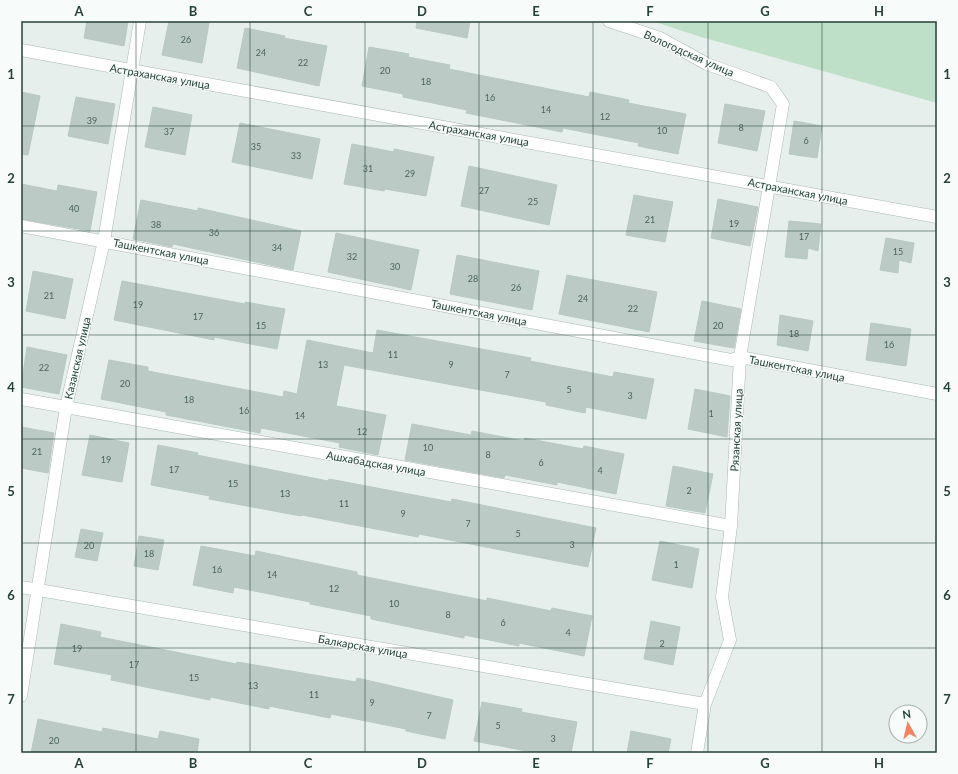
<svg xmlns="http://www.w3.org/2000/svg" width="958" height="774" font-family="Lato,sans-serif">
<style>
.green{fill:#bfe0c8}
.building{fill:#bbcac4;stroke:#b8c9c2}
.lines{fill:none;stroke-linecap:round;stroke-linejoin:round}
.street-casing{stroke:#a8b8b2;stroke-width:13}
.street{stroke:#fff;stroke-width:12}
.grid{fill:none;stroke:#24423a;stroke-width:1;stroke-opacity:0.55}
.labels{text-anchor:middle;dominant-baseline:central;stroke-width:3;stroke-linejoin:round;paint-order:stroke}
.number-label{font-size:9px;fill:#4a645c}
.street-label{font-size:11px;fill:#24423a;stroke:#f7fbf9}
.neatline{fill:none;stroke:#24423a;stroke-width:1.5}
.grid-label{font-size:13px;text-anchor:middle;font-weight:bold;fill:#24423a}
</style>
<rect width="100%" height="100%" fill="#e6efeb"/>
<path class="green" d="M 652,21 L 937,21 L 937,103 L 701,37 Z"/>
<path class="building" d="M 87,21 L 128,21 L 124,46 L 84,38 Z
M 169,21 L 197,21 L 209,23 L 202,63 L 162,55 Z
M 417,21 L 470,21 L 467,38 L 416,28 Z
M 245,28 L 285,36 L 284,38 L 327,46 L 319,86 L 237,68 Z
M 369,47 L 409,54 L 408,57 L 450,65 L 449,69 L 589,97 L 590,92 L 629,100 L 628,103 L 686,114 L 678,154 L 638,146 L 639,143 L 563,128 L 562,132 L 466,113 L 467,110 L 403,97 L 403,94 L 362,86 Z
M 21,92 L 40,96 L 28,155 L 21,154 Z
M 76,97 L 115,104 L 108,144 L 68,136 Z
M 725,104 L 765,111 L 757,151 L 718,143 Z
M 153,107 L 192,115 L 185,155 L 145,147 Z
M 794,121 L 822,126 L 817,158 L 789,154 Z
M 240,123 L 320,139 L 312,179 L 232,162 Z
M 352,144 L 394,152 L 394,149 L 434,157 L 426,196 L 385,189 L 384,191 L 344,184 Z
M 469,166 L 557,185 L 549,225 L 461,206 Z
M 21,184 L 57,191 L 58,185 L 97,192 L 90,231 L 21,219 Z
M 634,195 L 673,202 L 665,242 L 626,235 Z
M 718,199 L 758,207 L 750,246 L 711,238 Z
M 141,200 L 198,211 L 198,208 L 301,231 L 293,270 L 173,244 L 172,247 L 133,239 Z
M 789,221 L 821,224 L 818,251 L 808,248 L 807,259 L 785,257 Z
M 336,233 L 419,250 L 411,290 L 328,272 Z
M 886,238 L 914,243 L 911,263 L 899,260 L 898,273 L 880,270 Z
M 457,255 L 539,271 L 532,310 L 450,294 Z
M 33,271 L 73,279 L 65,319 L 26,311 Z
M 567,275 L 657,292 L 649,332 L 559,314 Z
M 122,281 L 245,304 L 245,302 L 285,309 L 277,349 L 214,337 L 214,340 L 114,320 Z
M 702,301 L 741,309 L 734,348 L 694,341 Z
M 780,315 L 813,321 L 808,351 L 777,345 Z
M 871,323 L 911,329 L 906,366 L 866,360 Z
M 377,330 L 531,358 L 530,361 L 613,377 L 614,372 L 654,379 L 646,419 L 586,407 L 585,413 L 546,405 L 546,402 L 344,365 L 336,406 L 386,415 L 378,455 L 339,447 L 340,443 L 261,428 L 260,433 L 166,415 L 166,412 L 101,399 L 109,360 L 148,367 L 148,371 L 283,397 L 284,391 L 297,394 L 307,340 L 373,353 Z
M 27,347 L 67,355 L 59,394 L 21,387 Z
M 695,389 L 730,396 L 727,437 L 688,429 Z
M 412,424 L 471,435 L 472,431 L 524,441 L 525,438 L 583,449 L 584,446 L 624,454 L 616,494 L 557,482 L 557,485 L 505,475 L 504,478 L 405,460 Z
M 21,427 L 54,433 L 48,473 L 21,468 Z
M 90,435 L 129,443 L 122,482 L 82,475 Z
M 158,445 L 198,453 L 197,455 L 328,481 L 329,479 L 451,502 L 452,499 L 596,528 L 588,567 L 419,534 L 418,537 L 302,515 L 301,516 L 209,499 L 210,496 L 151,485 Z
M 673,466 L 713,474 L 705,513 L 666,506 Z
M 81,529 L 103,533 L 97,561 L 75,557 Z
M 139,536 L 164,540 L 158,570 L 134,566 Z
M 660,541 L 699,549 L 692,588 L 652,580 Z
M 201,546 L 255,556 L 256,551 L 357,572 L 357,575 L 487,601 L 487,598 L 551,611 L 552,608 L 592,616 L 584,656 L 519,643 L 519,646 L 464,635 L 464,638 L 424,630 L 371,619 L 371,616 L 310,604 L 310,602 L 234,587 L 233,593 L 193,585 Z
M 651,621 L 680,627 L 673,665 L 644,659 Z
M 61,624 L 101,632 L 100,637 L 236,664 L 237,662 L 356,682 L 357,678 L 453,700 L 445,739 L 406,731 L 406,729 L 331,714 L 330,718 L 269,706 L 269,709 L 210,697 L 210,700 L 170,692 L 111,680 L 112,675 L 54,664 Z
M 482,702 L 522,709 L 521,712 L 577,722 L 571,753 L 537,753 L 474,741 Z
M 38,719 L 102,732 L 103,728 L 158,739 L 160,731 L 199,739 L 197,753 L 31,753 Z
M 631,731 L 671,739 L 668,753 L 627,753 Z"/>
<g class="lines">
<g class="street-casing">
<path id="street" d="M 609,21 L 660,38 L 707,64 L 771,87 L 783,104 L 740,357 L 731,526 L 722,597 L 730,640 L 705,704 L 697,753
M 21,50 L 937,217
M 21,226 L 731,360 L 740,357 L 937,394
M 21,399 L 731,526
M 21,587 L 705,704
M 21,696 L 66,407 L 104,241 L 140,21"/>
</g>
<use href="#street" class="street"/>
</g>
<path class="grid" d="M 136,21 L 136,753M 250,21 L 250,753M 365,21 L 365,753M 479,21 L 479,753M 593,21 L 593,753M 708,21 L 708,753M 822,21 L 822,753M 21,126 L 937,126M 21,231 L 937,231M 21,335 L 937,335M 21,439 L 937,439M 21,543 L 937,543M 21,648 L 937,648"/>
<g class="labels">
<g class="number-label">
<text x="186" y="39">26</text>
<text x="261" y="52">24</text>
<text x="303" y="62">22</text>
<text x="385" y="70">20</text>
<text x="426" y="81">18</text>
<text x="490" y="97">16</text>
<text x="546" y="109">14</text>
<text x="605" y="116">12</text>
<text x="92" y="120">39</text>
<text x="741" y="127">8</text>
<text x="662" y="130">10</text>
<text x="169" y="131">37</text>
<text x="806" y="140">6</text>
<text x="256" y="146">35</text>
<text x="296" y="155">33</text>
<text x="368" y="168">31</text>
<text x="410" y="173">29</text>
<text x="484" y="190">27</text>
<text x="533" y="201">25</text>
<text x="74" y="208">40</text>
<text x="650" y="219">21</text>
<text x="734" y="223">19</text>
<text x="156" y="224">38</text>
<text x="214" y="232">36</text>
<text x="804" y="236">17</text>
<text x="277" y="247">34</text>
<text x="898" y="251">15</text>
<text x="352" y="256">32</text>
<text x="395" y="266">30</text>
<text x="473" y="278">28</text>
<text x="516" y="287">26</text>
<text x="49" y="295">21</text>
<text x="583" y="298">24</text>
<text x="138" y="304">19</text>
<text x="633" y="308">22</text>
<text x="198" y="316">17</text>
<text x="261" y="325">15</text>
<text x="718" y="325">20</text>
<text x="794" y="333">18</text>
<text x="889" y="344">16</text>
<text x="393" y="354">11</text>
<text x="323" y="364">13</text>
<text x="451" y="364">9</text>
<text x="44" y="367">22</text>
<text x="507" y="374">7</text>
<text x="125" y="383">20</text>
<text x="569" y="389">5</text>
<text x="630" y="395">3</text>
<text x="189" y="399">18</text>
<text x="244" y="410">16</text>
<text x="711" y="413">1</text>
<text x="300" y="415">14</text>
<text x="362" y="431">12</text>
<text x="428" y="447">10</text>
<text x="37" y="451">21</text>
<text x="488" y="454">8</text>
<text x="106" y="459">19</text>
<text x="541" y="462">6</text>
<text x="174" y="469">17</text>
<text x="600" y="470">4</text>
<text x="233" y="483">15</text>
<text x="689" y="490">2</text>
<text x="285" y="493">13</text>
<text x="344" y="503">11</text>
<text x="403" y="513">9</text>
<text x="468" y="523">7</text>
<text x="518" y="533">5</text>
<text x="572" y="544">3</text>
<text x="89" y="545">20</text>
<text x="149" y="553">18</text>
<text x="676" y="564">1</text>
<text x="217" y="569">16</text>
<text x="272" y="574">14</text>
<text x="334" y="588">12</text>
<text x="394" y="603">10</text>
<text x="448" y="614">8</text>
<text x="503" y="622">6</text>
<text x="568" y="632">4</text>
<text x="662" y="643">2</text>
<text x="77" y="648">19</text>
<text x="134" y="664">17</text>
<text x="194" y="677">15</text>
<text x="253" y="685">13</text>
<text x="314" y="694">11</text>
<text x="372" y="702">9</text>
<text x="429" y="715">7</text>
<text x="498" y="725">5</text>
<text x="553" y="738">3</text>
<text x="54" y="740">20</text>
</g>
<g class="street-label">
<text transform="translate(689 53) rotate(24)">Вологодская улица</text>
<text transform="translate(160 76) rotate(10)">Астраханская улица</text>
<text transform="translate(479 133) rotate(10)">Астраханская улица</text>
<text transform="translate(798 191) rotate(11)">Астраханская улица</text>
<text transform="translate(161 251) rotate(11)">Ташкентская улица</text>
<text transform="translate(479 312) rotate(11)">Ташкентская улица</text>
<text transform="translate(77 358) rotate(-77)">Казанская улица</text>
<text transform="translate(797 368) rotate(11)">Ташкентская улица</text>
<text transform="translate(736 430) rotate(-87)">Рязанская улица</text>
<text transform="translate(376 463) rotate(10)">Ашхабадская улица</text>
<text transform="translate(363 646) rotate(10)">Балкарская улица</text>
</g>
</g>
<rect width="958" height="774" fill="none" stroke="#f7fbf9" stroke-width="44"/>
<g transform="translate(908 724) rotate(352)"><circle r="19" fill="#f7fbf9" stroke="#a3b1ad"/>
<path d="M0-3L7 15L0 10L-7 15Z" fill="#f4845f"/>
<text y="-6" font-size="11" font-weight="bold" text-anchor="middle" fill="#24423a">N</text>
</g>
<rect x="22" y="22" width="914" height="730" class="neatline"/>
<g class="grid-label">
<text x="79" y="16">A</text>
<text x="193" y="16">B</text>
<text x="308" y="16">C</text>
<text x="422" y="16">D</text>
<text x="536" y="16">E</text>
<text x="650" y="16">F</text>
<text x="765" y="16">G</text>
<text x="879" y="16">H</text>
<text x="11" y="79">1</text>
<text x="947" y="79">1</text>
<text x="11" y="183">2</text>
<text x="947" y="183">2</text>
<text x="11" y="287">3</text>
<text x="947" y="287">3</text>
<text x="11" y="392">4</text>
<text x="947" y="392">4</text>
<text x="11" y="496">5</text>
<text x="947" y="496">5</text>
<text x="11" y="600">6</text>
<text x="947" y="600">6</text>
<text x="11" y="704">7</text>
<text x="947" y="704">7</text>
<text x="79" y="768">A</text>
<text x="193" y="768">B</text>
<text x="308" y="768">C</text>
<text x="422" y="768">D</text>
<text x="536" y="768">E</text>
<text x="650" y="768">F</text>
<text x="765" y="768">G</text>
<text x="879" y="768">H</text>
</g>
</svg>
